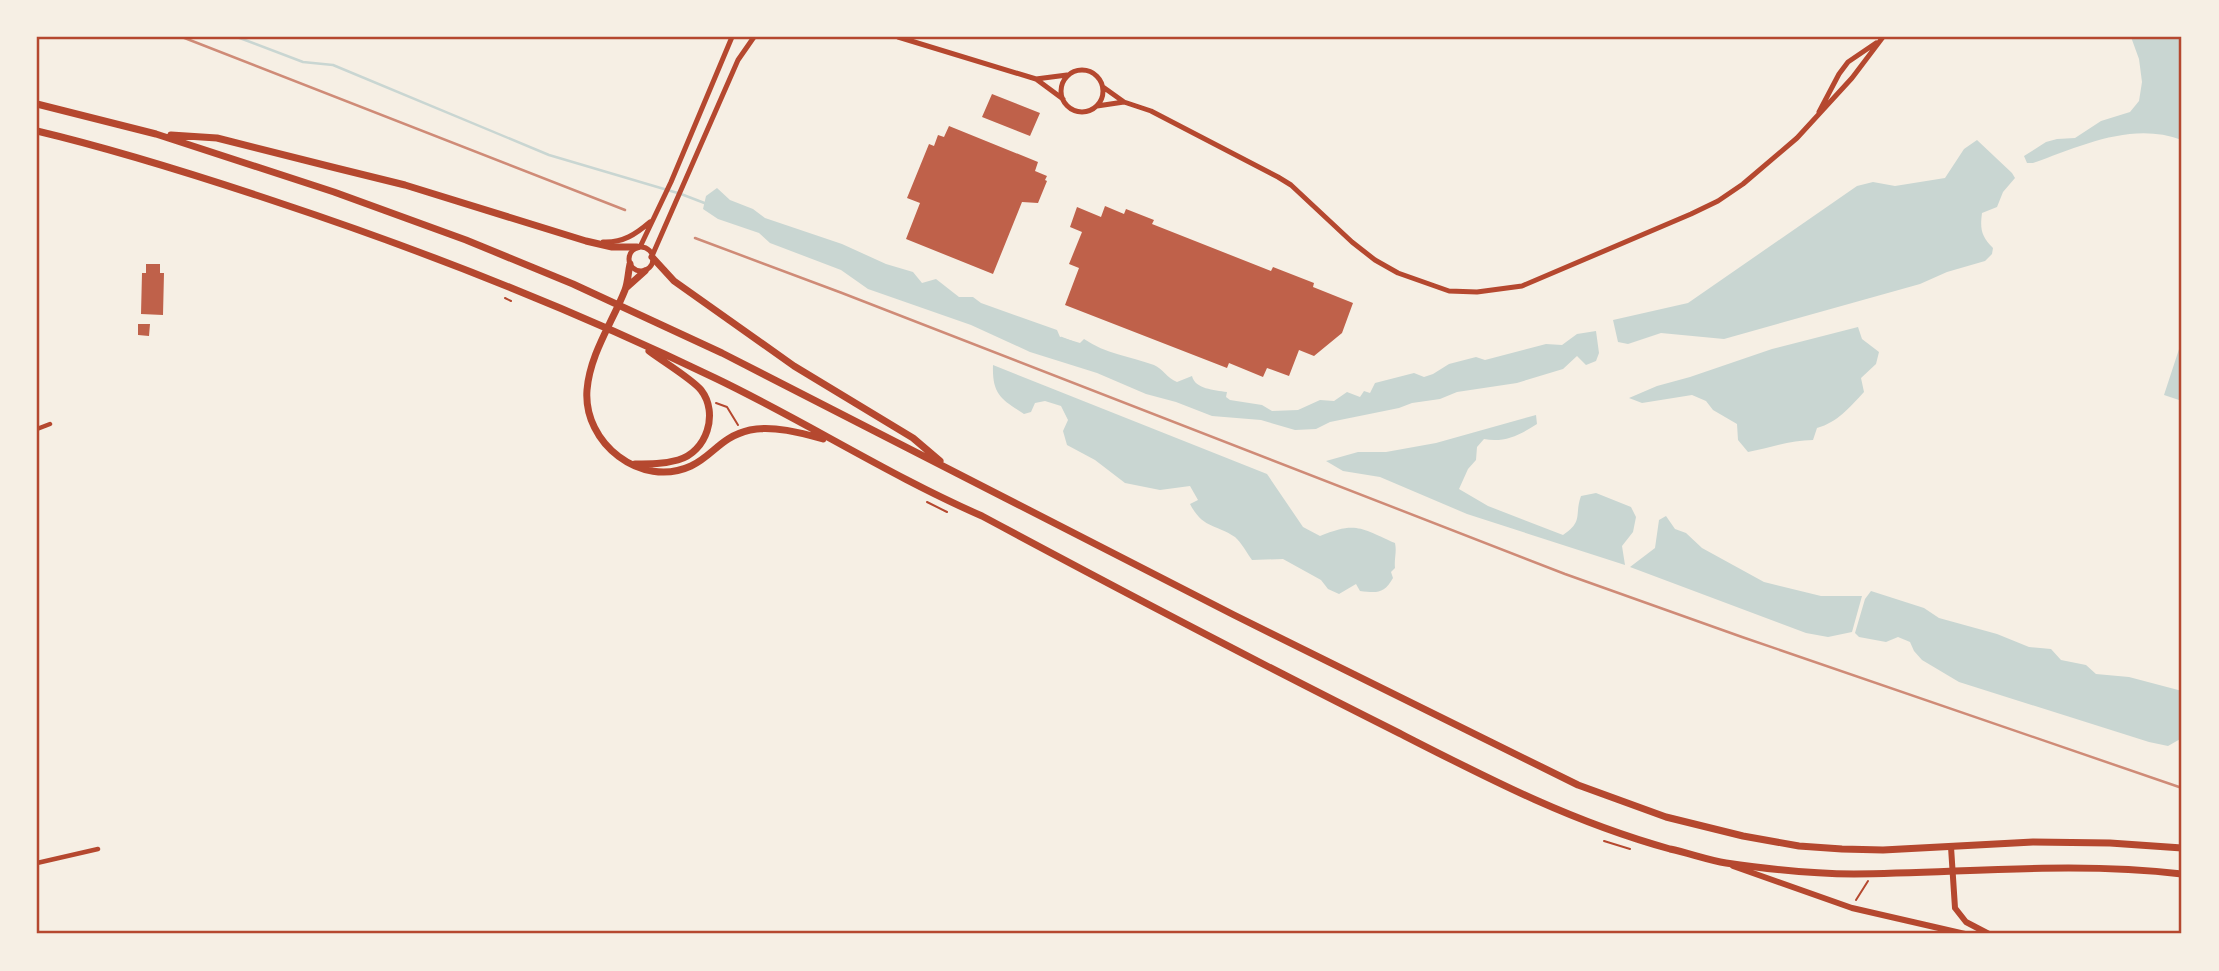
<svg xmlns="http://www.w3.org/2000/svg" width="2219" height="971" font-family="Poppins,sans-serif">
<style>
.water{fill:#c9d6d2}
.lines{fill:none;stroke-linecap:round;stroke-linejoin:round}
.stream{stroke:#c9d6d2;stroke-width:2.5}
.building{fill:#bf614a}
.path{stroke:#b5482f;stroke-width:2}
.minor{stroke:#b5482f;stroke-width:4.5}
.tertiary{stroke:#b5482f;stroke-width:5}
.secondary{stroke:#b5482f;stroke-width:6}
.trunk{stroke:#b5482f;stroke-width:7}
.rail{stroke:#cf8b77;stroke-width:2.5}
.neatline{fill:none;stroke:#b5482f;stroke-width:2.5}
</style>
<rect width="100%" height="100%" fill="#f6efe4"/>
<path class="water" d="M 2131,37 L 2182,37 L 2182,140 C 2132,121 2081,146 2033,163 L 2027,163 L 2024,156 L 2046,142 L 2057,139 L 2075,138 L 2101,121 L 2130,112 L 2139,101 L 2142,82 L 2139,59 Z
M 1977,140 L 2012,173 L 2015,178 L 2003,192 L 1997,207 L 1982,213 C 1980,229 1981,236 1993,248 L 1992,254 L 1985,261 L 1947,272 L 1920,284 L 1724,339 L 1661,333 L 1628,344 L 1618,342 L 1613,320 L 1688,303 L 1857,186 L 1873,182 L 1895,186 L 1945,178 L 1964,149 Z
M 717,188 L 730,200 L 753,209 L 765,218 L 842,244 L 886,264 L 913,272 L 922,283 L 936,279 L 959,297 L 973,297 L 981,303 L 1057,330 L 1060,337 L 1080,343 L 1084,339 C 1106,354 1129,356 1154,365 C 1163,369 1167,378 1177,382 L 1192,376 C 1195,389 1214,390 1227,392 L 1226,397 L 1230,400 L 1262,405 L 1272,411 L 1298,410 L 1320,400 L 1334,401 L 1347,392 L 1360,397 L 1364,391 L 1370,393 L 1375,383 L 1414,373 L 1424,377 L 1433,374 L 1449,364 L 1476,357 L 1485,360 L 1546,344 L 1562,345 L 1577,334 L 1596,331 L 1599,353 L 1596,361 L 1586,365 L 1577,356 L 1563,369 L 1517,383 L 1457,392 L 1440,399 L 1412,403 L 1399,408 L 1330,422 L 1316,429 L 1295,430 L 1261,420 L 1212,416 L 1176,402 L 1146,394 L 1097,373 L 1030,352 L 971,325 L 868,289 L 841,270 L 770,243 L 759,233 L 718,219 L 703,209 L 706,196 Z
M 1858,327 L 1862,339 L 1879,352 L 1876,364 L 1861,378 L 1864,392 C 1849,408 1838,422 1817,428 L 1813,440 C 1791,440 1770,448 1748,452 L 1738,440 L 1737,424 L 1713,410 L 1706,401 L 1692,395 L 1642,403 L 1629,398 L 1657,386 L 1690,377 L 1772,349 Z
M 2182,340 L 2182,401 L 2164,395 Z
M 993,365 L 1267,474 L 1303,527 L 1320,536 C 1356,521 1361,528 1395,543 C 1397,552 1394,559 1395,568 L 1391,572 L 1393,578 C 1384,594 1377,593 1360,591 L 1356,584 L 1339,594 L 1328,589 L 1321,580 L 1283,559 L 1252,560 C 1247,553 1241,542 1235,537 C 1216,524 1203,529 1190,504 L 1198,500 L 1190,486 L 1160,490 L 1125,483 L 1095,460 L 1067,445 L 1063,431 L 1068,420 L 1061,406 L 1045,401 L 1035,403 L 1031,412 L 1024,414 C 1001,399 992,394 993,365 Z
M 1536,415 L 1537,424 C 1520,435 1504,443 1484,439 L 1477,447 L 1476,460 L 1468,469 L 1459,489 L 1488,506 L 1563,535 C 1584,521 1574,515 1581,496 L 1596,493 L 1631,507 L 1636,517 L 1633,532 L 1622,546 L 1625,565 L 1467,514 L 1380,477 L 1343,471 L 1326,461 L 1358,452 L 1386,452 L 1436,443 Z
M 1666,516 L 1675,529 L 1686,533 L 1702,548 L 1764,582 L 1821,596 L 1862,596 L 1852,632 L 1828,637 L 1806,633 L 1630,567 L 1655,548 L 1659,520 Z
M 1871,591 L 1924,608 L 1939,618 L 1997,634 L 2029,647 L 2051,649 L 2061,660 L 2086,665 L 2096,674 L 2129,677 L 2182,691 L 2182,738 L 2168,746 L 2149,742 L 1959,682 L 1922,660 L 1914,651 L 1910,642 L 1898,637 L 1886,642 L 1859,637 L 1855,633 L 1865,599 Z"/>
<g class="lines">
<path class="stream" d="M 237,37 L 303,62 L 333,65 L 549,155 L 681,194 L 707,204
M 1560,37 L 1562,37
M 1061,338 L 1074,343"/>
</g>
<path class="building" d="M 992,94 L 1040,113 L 1030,136 L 982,117 Z
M 949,126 L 1038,162 L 1035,171 L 1047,176 L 1045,180 L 1047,181 L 1038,203 L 1022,202 L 993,274 L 906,239 L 920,203 L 907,198 L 929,144 L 934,146 L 938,135 L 944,137 Z
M 1105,206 L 1124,214 L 1126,209 L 1154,220 L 1152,224 L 1271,271 L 1273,267 L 1314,283 L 1313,287 L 1353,303 L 1342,333 L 1314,356 L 1299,350 L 1289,376 L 1267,368 L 1263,377 L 1229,363 L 1227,368 L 1065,305 L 1079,268 L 1069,264 L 1082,232 L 1070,227 L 1077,207 L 1101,217 Z
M 146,264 L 160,264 L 160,273 L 164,273 L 163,315 L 141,314 L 142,273 L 146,273 Z
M 138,324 L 150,324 L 149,336 L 138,335 Z"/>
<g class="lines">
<path class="path" d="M 505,298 L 511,301
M 716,403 L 727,407 L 738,425
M 927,502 L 947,512
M 1604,841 L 1630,849
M 1856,900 L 1868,881"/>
<path class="minor" d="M 37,429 L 50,424
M 37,863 L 98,849"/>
<path class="tertiary" d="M 898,37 L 1036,79 L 1063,99
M1061 91a21 21 0 1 1 42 0a21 21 0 1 1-42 0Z
M 1036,79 L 1067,75
M 1103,87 L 1124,102 L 1151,111 L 1278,177 L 1291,185 L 1352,242 L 1375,260 L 1398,273 L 1449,291 L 1477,292 L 1522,286 L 1691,214 L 1718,201 L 1743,184 L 1797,138 L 1852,78 L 1883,37
M 1097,106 L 1124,102
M 1819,112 L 1839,74 L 1848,62 L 1876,43
M 603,242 C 623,243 636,234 650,222
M629 259a12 12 0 1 1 24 0a12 12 0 1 1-24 0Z
M 640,247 L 671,182 L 732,37
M 652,256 L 738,60 L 754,37"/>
<path class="secondary" d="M 1951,847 L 1955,908 L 1966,922 L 1989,934
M 1733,866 L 1852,908 L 1965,934"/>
<path class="trunk" d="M 37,104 L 156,134 L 334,192 L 466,240 L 573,284 L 722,353 L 1234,615 L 1578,785 L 1666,817 L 1743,836 L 1799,846 L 1842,849 L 1883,850 L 2033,842 L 2110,843 L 2182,848
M 37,131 C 117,150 196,175 274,201 C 425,251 572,309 715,378 C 805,421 890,476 982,516 C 1120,590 1259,663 1399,733 C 1489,779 1572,822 1670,849 C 1689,853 1708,860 1726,863 C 1767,869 1814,874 1854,874 C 1964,873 2073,861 2182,874
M 171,135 L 217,138 L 336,168 L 405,185 L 586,241 L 612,247 L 637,247
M 652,257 L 674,281 L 794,366 L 913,438 L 940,461
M 630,264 C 628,273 628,282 625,290 C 612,323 590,354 587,390 C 583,443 641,489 691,466 C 714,455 720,437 750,430 C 772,425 802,433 823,439
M 626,288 L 645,271
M 635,464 C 650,464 664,464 678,460 C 707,452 719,413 701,390 C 692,379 662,361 649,351"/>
<path class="rail" d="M 182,37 L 625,210
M 695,238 L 842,293 L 1565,574 L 1742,637 L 2182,788"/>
</g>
<rect width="2219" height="971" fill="none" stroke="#f6efe4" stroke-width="77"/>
<rect x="38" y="38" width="2142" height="894" class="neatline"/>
</svg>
